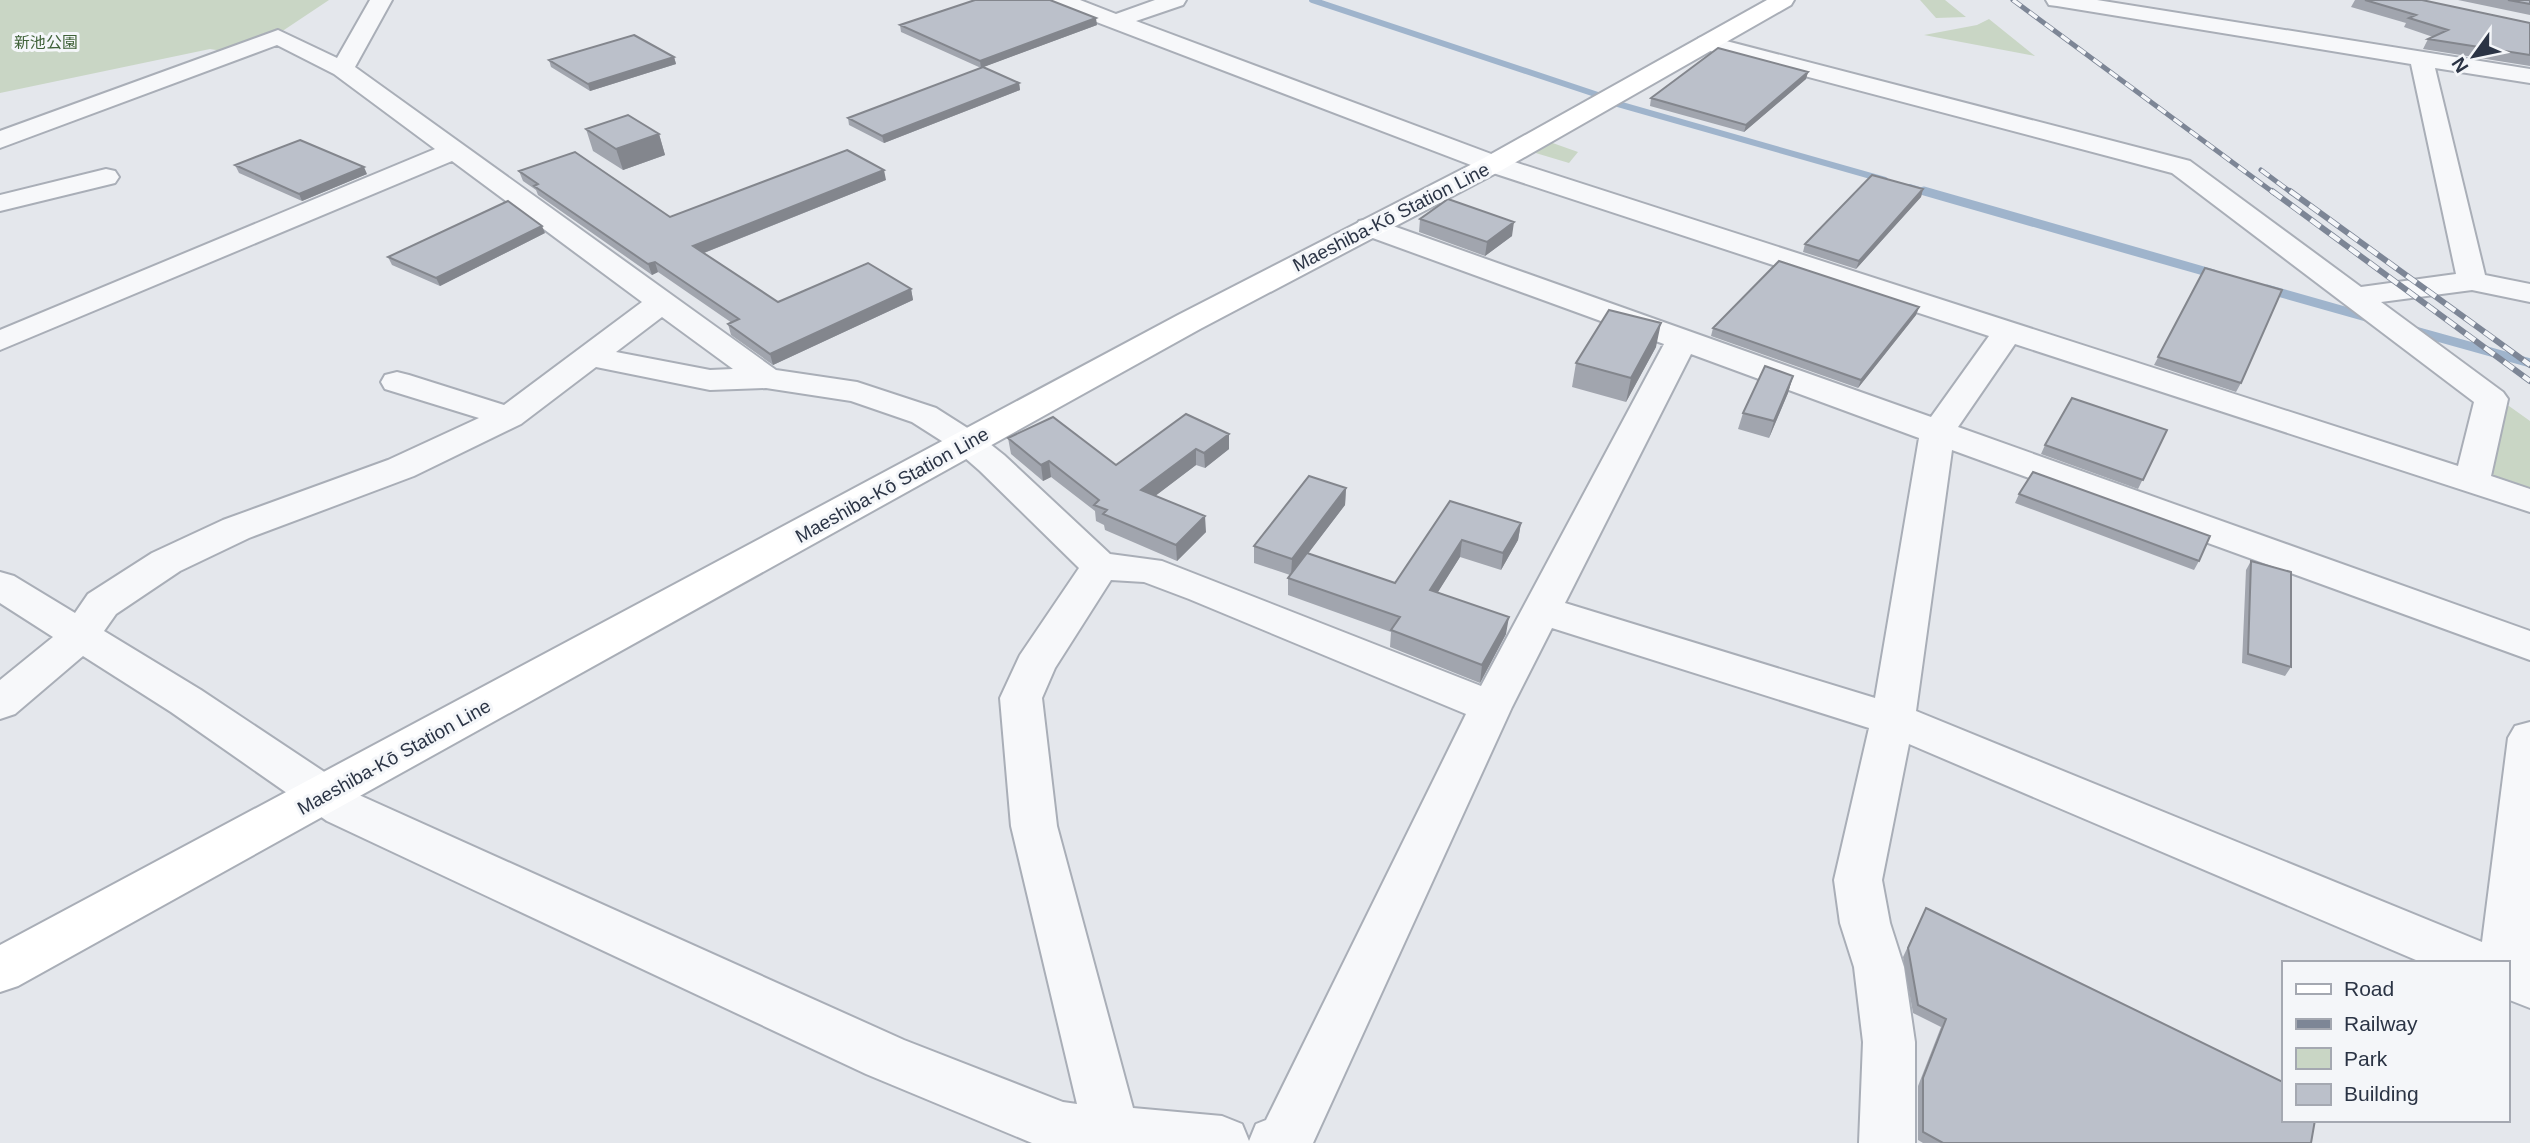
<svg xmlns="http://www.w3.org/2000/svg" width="2530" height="1143" font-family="Helvetica,'Noto Sans JP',sans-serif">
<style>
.green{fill:#c9d6c5}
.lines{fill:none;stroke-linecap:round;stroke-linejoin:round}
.stream-far1{stroke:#9fb4cc;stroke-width:6}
.stream{stroke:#9fb4cc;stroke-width:9}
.street-casing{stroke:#a9aeb7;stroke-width:4}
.secondary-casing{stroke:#a9aeb7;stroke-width:4}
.street{fill:#f7f8fa;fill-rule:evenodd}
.secondary{fill:#fff;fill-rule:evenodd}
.rail-far1-casing{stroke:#7d8696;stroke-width:5}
.rail-casing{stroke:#7d8696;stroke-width:6}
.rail-far1{stroke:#f4f6f9;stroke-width:3.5;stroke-dasharray:10;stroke-linecap:butt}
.rail{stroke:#f4f6f9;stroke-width:4.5;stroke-dasharray:12;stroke-linecap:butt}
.wall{fill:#a1a5ae}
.shaded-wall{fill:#83868d}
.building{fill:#bbc0ca;stroke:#83868d;stroke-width:2}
.labels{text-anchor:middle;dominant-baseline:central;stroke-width:6;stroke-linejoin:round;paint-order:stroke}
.far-park-label{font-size:16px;fill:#3f6138;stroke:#f4f6f9}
.street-label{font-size:19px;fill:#2b3445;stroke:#f4f6f9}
</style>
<rect width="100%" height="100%" fill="#e4e7ec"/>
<path class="green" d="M 0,0 L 329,0 L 278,34 L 229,52 L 210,49 L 0,93 Z
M 1920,0 L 1945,0 L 1966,17 L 1936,18 Z
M 1989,19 L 2035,56 L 1924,35 L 1977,25 Z
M 1547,141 L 1578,152 L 1569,163 L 1529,151 Z
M 2509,406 L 2530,421 L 2530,496 L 2498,486 L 2487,474 L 2501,407 Z"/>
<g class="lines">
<path class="stream-far1" d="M 1312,0 L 1598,95
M 1611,102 L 1885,180
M 1910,187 L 1930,193"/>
<path class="stream" d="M 1924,191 L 2214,274
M 2267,289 L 2373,319
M 2412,330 L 2530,363"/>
<g class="street-casing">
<path id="street" d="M 370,0 L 392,0 L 355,67 L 776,370 L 857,382 L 936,408 L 980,436 L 1004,455 L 1110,554 L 1162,561 L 1481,686 L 1664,344 L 1359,233 L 1355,227 L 1359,221 L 1369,219 L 1379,221 L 1931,417 L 1989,336 L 1484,170 L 1052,5 L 1049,0 L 1080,0 L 1116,14 L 1155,0 L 1186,0 L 1183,5 L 1136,21 L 1502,158 L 2458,466 L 2474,402 L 2172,173 L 1699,48 L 1696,43 L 1699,38 L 1707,36 L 2190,161 L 2361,287 L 2456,274 L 2411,64 L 2057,6 L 2049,5 L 2046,0 L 2097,0 L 2530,69 L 2530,83 L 2435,68 L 2485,275 L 2530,284 L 2530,302 L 2472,290 L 2381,302 L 2503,392 L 2508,399 L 2491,476 L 2530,489 L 2530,512 L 2015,344 L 1958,427 L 2530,631 L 2530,660 L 1952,450 L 1916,711 L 2482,942 L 2508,738 L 2515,726 L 2530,722 L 2530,1008 L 2507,999 L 2507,963 L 2423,963 L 1909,744 L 1882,880 L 1890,923 L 1904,967 L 1915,1042 L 1915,1143 L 1859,1143 L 1863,1042 L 1854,967 L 1840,923 L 1834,880 L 1869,728 L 1552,628 L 1512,707 L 1313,1143 L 1032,1143 L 866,1074 L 327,821 L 171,712 L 83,656 L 15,714 L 0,719 L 0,680 L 53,637 L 0,603 L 0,572 L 14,576 L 75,613 L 88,594 L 152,553 L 223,520 L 388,460 L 479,418 L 385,389 L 381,382 L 385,375 L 397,372 L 409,375 L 504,405 L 642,302 L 452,161 L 0,350 L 0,330 L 435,149 L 334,74 L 277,45 L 0,148 L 0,131 L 278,30 L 337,58 ZM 662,317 L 733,369 L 710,370 L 616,352 ZM 1691,354 L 1919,438 L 1875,698 L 1565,603 ZM 596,367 L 710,390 L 766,388 L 851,401 L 912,422 L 956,450 L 980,471 L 1079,568 L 1020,655 L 1000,698 L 1011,826 L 1077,1104 L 1063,1102 L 904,1040 L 359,795 L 201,690 L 104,631 L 116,614 L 180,571 L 249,538 L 414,476 L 521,424 ZM 1111,580 L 1144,582 L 1189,599 L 1466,714 L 1266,1120 L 1256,1124 L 1249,1141 L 1242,1124 L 1222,1116 L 1133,1108 L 1057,826 L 1042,698 L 1055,668 Z
M 106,169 L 115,171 L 119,177 L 115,183 L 0,211 L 0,195 Z"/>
</g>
<g class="secondary-casing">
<path id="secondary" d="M 1767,0 L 1794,0 L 1791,5 L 1502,170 L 1200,329 L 18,986 L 0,992 L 0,945 L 1178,315 L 1484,158 Z"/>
</g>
<use href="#street" class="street"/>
<use href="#secondary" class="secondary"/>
<g class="rail-far1-casing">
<path id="rail-far1" d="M 2013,0 L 2274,193
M 2261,170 L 2292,193"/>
</g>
<g class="rail-casing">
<path id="rail" d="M 2272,191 L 2530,381
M 2290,191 L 2530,365"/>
</g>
<use href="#rail-far1" class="rail-far1"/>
<use href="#rail" class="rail"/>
</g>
<path class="wall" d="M 2355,0 L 2422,0 L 2530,23 L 2530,66 L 2423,49 L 2428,39 L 2433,37 L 2404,27 L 2406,23 L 2351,7 Z
M 2458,0 L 2530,0 L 2530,15 Z
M 900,25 L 1097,25 L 983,67 L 1019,83 L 1020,90 L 884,143 L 849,125 L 848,118 L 981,68 L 901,32 Z
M 674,57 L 676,64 L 590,91 L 551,67 L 549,60 Z
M 1808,72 L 1806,79 L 1744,132 L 1650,106 L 1651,98 Z
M 586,129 L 659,134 L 665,155 L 623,170 L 593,151 Z
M 235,165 L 367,174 L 302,201 L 239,173 Z
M 519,171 L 670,217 L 886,180 L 704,253 L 778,302 L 911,289 L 913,300 L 773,365 L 731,335 L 728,324 L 732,323 L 658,272 L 652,275 L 538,195 L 536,190 L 523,181 Z
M 1923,189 L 1921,197 L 1856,269 L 1803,252 L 1805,244 Z
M 1420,219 L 1512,236 L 1485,256 L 1419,232 Z
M 545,233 L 440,286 L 392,265 L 388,257 Z
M 2205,268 L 2241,383 L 2236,392 L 2154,365 Z
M 1919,307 L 1916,315 L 1858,388 L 1711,336 L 1713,328 Z
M 1656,347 L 1626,402 L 1572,387 L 1576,363 Z
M 1793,376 L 1788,393 L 1769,438 L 1738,429 L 1743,413 Z
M 2167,430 L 2138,489 L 2041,454 L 2045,445 Z
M 1229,434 L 1229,449 L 1205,468 L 1196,465 L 1155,496 L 1206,532 L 1177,561 L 1105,530 L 1104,525 L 1096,521 L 1095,511 L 1051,477 L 1043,481 L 1011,454 L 1008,438 L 1116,465 Z
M 1346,488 L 1345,505 L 1308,553 L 1395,583 L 1450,501 L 1521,523 L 1518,540 L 1501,570 L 1460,557 L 1437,593 L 1506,634 L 1480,683 L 1390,647 L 1391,632 L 1288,595 L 1288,578 L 1290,575 L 1254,563 L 1254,546 Z
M 2019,494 L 2199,561 L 2194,570 L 2015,503 Z
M 2251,561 L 2291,667 L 2285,676 L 2242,663 L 2246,570 Z
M 1926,908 L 2311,1143 L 1923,1143 L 1918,1140 L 1918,1086 L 1941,1027 L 1913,1013 L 1903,957 Z"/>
<path class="shaded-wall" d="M 1096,18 L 1097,25 L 981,68 L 980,61 Z
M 674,57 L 676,64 L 590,91 L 588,84 Z
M 1808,72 L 1806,79 L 1744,132 L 1746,125 Z
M 1019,83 L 1020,90 L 884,143 L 882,136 Z
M 659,134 L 665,155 L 623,170 L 616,149 Z
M 364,167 L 367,174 L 302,201 L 299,194 Z
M 884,170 L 886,180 L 696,256 L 693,246 Z
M 1923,189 L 1921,197 L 1856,269 L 1859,261 Z
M 1514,222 L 1512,236 L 1485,256 L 1487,242 Z
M 542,226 L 545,233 L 440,286 L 436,278 Z
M 655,262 L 658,272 L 652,275 L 648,264 Z
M 911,289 L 913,300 L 773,365 L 770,354 Z
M 1919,307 L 1916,315 L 1858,388 L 1861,380 Z
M 1661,323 L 1656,347 L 1626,402 L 1631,378 Z
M 1793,376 L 1788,393 L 1769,438 L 1774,421 Z
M 1229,434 L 1229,449 L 1205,468 L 1204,453 Z
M 1196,449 L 1196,465 L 1142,506 L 1141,490 Z
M 1049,461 L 1051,477 L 1043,481 L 1041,465 Z
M 1346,488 L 1345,505 L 1291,576 L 1292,559 Z
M 1205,516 L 1206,532 L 1177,561 L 1176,545 Z
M 1521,523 L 1518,540 L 1501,570 L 1503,553 Z
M 1462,540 L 1460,557 L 1428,608 L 1430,590 Z
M 1509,617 L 1506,634 L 1480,683 L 1482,665 Z"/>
<path class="building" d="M 975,0 L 1050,0 L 1096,18 L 980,61 L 900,25 Z
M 2365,0 L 2422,0 L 2530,23 L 2530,55 L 2428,39 L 2448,30 L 2409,18 L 2416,15 Z
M 2508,0 L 2530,0 L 2530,4 Z
M 634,35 L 674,57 L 588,84 L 549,60 Z
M 1718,48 L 1808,72 L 1746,125 L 1651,98 Z
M 983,67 L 1019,83 L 882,136 L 848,118 Z
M 628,115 L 659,134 L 616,149 L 586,129 Z
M 300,140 L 364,167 L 299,194 L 235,165 Z
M 847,150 L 884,170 L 693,246 L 778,302 L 868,263 L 911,289 L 770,354 L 728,324 L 739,319 L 655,262 L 648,264 L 534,186 L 538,184 L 519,171 L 575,152 L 670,217 Z
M 1872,175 L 1923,189 L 1859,261 L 1805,244 Z
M 1448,199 L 1514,222 L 1487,242 L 1420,219 Z
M 508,201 L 542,226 L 436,278 L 388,257 Z
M 1779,261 L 1919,307 L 1861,380 L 1713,328 Z
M 2205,268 L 2282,290 L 2241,383 L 2158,357 Z
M 1609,310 L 1661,323 L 1631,378 L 1576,363 Z
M 1765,366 L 1793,376 L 1774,421 L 1743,413 Z
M 2072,398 L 2167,430 L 2143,480 L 2045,445 Z
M 1186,414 L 1229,434 L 1204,453 L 1196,449 L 1141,490 L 1205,516 L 1176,545 L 1103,514 L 1107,510 L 1094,505 L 1099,500 L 1049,461 L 1041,465 L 1008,438 L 1053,417 L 1116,465 Z
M 2033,472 L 2210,536 L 2199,561 L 2019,494 Z
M 1309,476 L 1346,488 L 1292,559 L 1254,546 Z
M 1450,501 L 1521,523 L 1503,553 L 1462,540 L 1430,590 L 1509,617 L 1482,665 L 1391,630 L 1400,617 L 1288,578 L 1307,553 L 1395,583 Z
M 2251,561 L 2291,572 L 2291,667 L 2248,654 Z
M 1926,908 L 2283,1082 L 2283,1120 L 2315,1120 L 2311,1143 L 1943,1143 L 1923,1132 L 1923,1078 L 1946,1019 L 1918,1005 L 1908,948 Z"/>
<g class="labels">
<g class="far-park-label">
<text x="46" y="42">新池公園</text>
</g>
<g class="street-label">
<text transform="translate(1391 217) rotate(-27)">Maeshiba-Kō Station Line</text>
<text transform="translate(892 485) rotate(-29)">Maeshiba-Kō Station Line</text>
<text transform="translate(394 757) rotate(-29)">Maeshiba-Kō Station Line</text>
</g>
</g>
<rect x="2282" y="961" width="228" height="161" fill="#f4f6f9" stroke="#a4a8b1" stroke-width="2"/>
<rect x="2296" y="984" width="35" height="10" fill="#ffffff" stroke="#a4a8b1" stroke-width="2"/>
<text x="2344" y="996" font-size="21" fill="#2b3445">Road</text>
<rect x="2296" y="1019" width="35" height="10" fill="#7d8696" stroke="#a4a8b1" stroke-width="2"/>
<text x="2344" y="1031" font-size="21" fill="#2b3445">Railway</text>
<rect x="2296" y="1048" width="35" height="21" fill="#c9d6c5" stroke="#a4a8b1" stroke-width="2"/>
<text x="2344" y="1066" font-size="21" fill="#2b3445">Park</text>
<rect x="2296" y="1084" width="35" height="21" fill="#bbc0ca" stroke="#a4a8b1" stroke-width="2"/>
<text x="2344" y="1101" font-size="21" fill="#2b3445">Building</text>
<g transform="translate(2474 56) rotate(237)" stroke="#f4f6f9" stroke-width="5" paint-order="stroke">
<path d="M0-5L12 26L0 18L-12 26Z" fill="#2b3445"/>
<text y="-10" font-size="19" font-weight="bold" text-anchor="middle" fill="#2b3445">N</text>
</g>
</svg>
